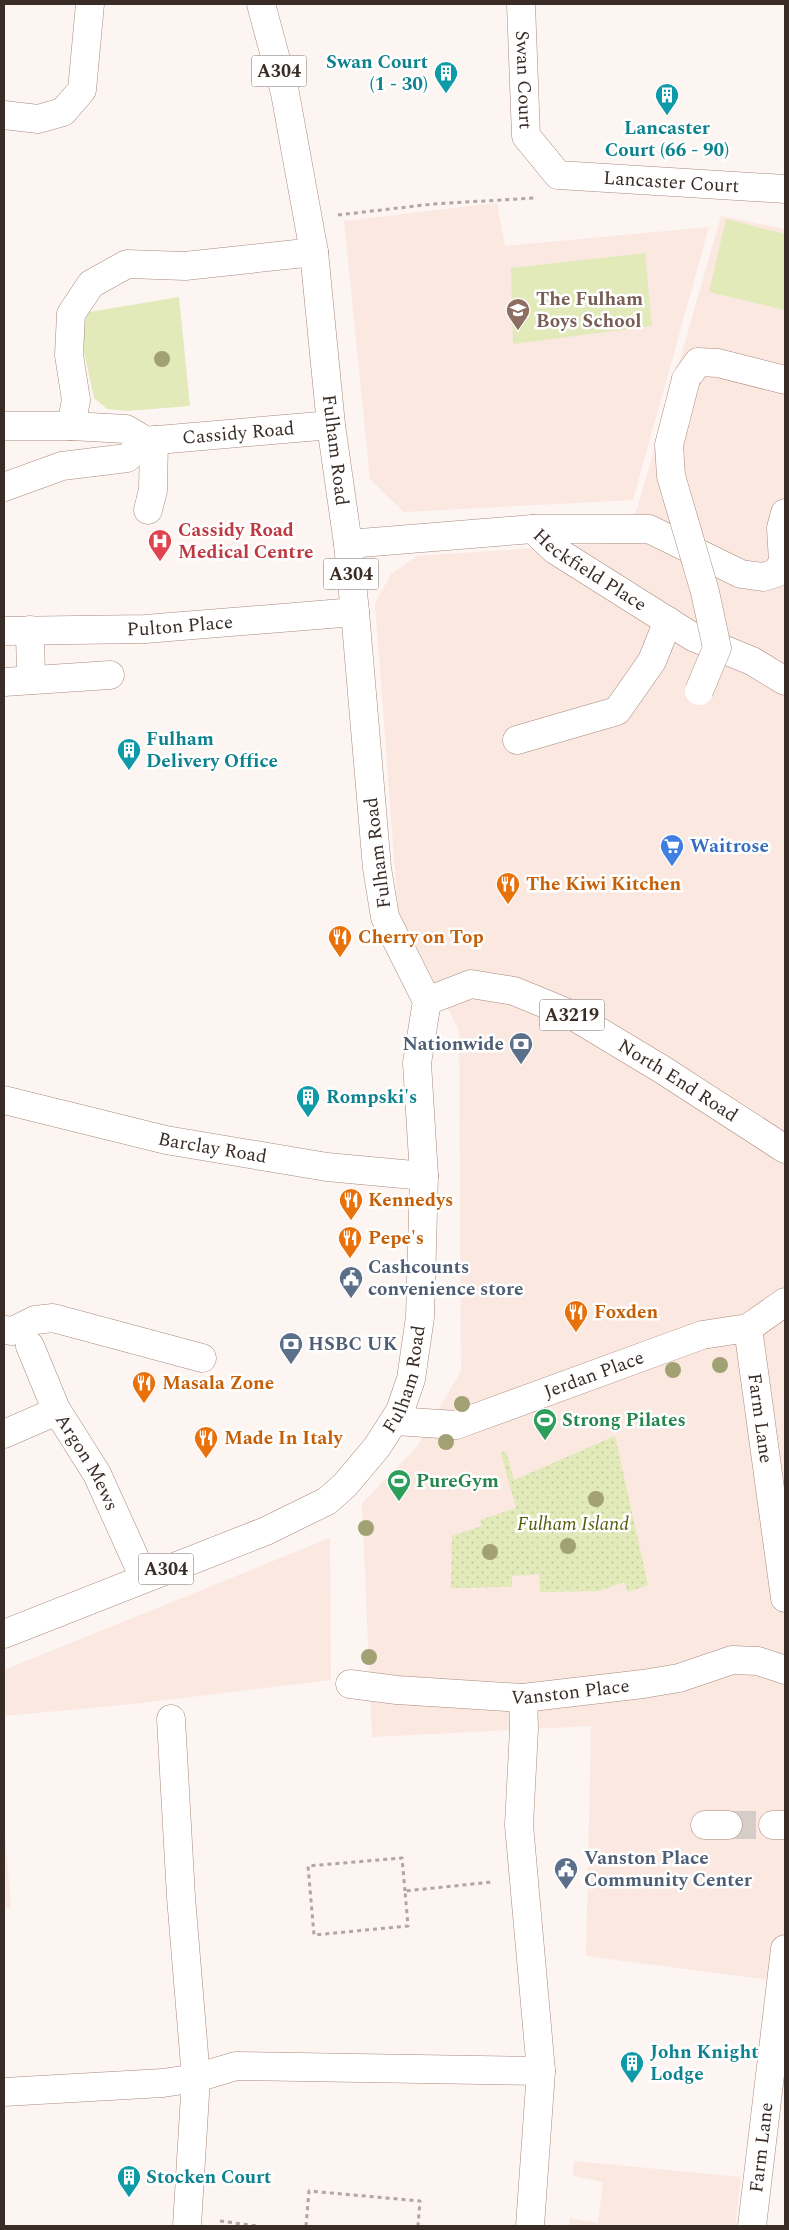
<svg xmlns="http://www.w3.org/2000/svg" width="789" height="2230" font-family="Spectral,serif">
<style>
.built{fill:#fae8e1}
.grass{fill:#e2eaba}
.garden{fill:url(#garden-dots)}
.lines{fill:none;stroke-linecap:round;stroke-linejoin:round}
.minor-tunnel{stroke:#d6cdc9;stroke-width:28;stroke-dasharray:28 14;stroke-linecap:butt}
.minor-casing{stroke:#a9897b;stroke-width:29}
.major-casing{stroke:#a9897b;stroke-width:29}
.path{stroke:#b0a6a2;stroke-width:3;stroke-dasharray:4 4;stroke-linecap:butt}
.minor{stroke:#fff;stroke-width:28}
.major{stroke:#fff;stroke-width:28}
.minor-bridge-casing{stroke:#a9897b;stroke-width:29;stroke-linecap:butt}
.minor-bridge{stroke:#fff;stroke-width:28}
.tree{fill:#a1a174}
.labels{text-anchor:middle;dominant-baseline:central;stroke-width:5;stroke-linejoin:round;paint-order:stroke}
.shield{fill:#fff;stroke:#746b67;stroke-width:1}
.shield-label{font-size:18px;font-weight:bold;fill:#392c26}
.culture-label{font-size:19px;font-weight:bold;fill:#0d838f;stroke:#fff;text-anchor:start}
.street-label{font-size:19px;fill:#392c26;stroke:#fff}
.education-label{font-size:19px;font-weight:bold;fill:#785e54;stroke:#fff;text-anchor:start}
.health-label{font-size:19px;font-weight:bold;fill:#be3a42;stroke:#fff;text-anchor:start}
.shop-label{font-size:19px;font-weight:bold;fill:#366cbe;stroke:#fff;text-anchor:start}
.food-label{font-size:19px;font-weight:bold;fill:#c56008;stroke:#fff;text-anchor:start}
.service-label{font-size:19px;font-weight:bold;fill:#4e5e75;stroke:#fff;text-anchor:start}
.leisure-label{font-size:19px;font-weight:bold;fill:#27864d;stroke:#fff;text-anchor:start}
.park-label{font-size:19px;font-style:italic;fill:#555d0d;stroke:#fff}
</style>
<defs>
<pattern id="garden-dots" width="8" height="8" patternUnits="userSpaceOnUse" patternTransform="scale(1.25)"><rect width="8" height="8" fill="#e2eaba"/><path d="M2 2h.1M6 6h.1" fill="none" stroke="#c3c9a0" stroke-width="1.8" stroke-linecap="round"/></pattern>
</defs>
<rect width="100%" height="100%" fill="#fdf5f2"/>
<path class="built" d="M 497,203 L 505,246 L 709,227 L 633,500 L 404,512 L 370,479 L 344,221 Z
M 721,216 L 785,229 L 785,646 L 784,650 L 785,652 L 785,1982 L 586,1956 L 591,1726 L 372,1737 L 362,1503 L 416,1448 L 461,1371 L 459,1030 L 398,911 L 375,604 L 391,574 L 417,556 L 622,542 L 638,506 Z
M 330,1538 L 331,1680 L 133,1704 L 4,1716 L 4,1670 Z
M 4,1821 L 11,1908 L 4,1909 Z
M 574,2161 L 741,2177 L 735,2226 L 569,2226 L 570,2218 L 598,2223 L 603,2182 L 573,2176 Z"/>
<path class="grass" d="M 726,219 L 785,234 L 785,310 L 709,292 Z
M 645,253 L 652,326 L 513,344 L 511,268 Z
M 179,297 L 190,406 L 127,411 L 107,409 L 94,398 L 80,333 L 89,312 Z"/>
<path class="garden" d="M 615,1436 L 648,1585 L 628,1592 L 624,1582 L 599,1591 L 540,1592 L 539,1574 L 512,1576 L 512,1587 L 451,1588 L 452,1536 L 482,1526 L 480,1520 L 516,1508 L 501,1453 L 506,1451 L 514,1480 Z"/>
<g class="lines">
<path class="minor-tunnel" d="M 728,1825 L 773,1825"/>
<g class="minor-casing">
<g id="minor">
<path id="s1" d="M 521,4 L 526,136 L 558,175 L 785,189"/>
<path d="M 4,115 L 38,119 L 63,112 L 82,90 L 90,4"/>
<path d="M 686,379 L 698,362 L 718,363 L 785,380"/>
<path d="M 4,426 L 71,426 L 76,400 L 69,355 L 71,314 L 91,284 L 127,264 L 185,266 L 314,252"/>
<path id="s2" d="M 71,426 L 126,429 L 146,441 L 331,425"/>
<path d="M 4,487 L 62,466 L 127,458 L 146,441"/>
<path d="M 148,510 L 153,490 L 154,440"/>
<path d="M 533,529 L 649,529 L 741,574 L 763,577 L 776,573 L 783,562 L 781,528 L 785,513"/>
<path id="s3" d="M 348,544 L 533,529 L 555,550 L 693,637 L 752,661 L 785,681"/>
<path d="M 30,630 L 31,680"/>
<path id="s4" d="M 4,631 L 145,629 L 355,612"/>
<path d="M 4,682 L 110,675"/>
<path d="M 517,740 L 617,711 L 652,661 L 668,621"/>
<path id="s5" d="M 4,1100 L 166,1140 L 327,1167 L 424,1176"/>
<path id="s6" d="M 748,1328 L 785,1598"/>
<path d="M 4,1330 L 13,1331 L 35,1320 L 53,1318 L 202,1358"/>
<path id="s7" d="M 30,1346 L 56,1409 L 97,1474 L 144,1578"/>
<path id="s8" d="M 395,1421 L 456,1425 L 702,1335 L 748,1328 L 785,1302"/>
<path d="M 4,1434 L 57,1411"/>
<path id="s9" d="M 350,1684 L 397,1690 L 523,1698 L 643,1684 L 679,1678 L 732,1660 L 758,1661 L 785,1670"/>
<path d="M 523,1698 L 524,1729 L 519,1825 L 541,2071 L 530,2226"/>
<path d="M 171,1719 L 181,1897 L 196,2078 L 187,2226"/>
<path d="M 705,1825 L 728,1825"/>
<path d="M 773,1825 L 785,1825"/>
<path d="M 4,2092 L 163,2083 L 196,2078 L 236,2066 L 541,2071"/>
<path id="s10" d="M 752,2226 L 785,1949"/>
</g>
</g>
<g class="major-casing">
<g id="major">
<path id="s11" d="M 427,1001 L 471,984 L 514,991 L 570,1014 L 663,1070 L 785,1149"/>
<path id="s12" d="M 4,1634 L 266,1531 L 327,1501 L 345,1485 L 377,1447 L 400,1411 L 411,1379 L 420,1317 L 424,1176 L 417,1063 L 427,1001 L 385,917 L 377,868 L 355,612 L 348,544 L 331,425 L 314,252 L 285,93 L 261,4"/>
</g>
</g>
<path class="path" d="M 338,215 L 433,204 L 534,198
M 405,1891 L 402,1858 L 308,1866 L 314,1935 L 408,1926 L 405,1891 L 492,1882
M 220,2221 L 257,2226
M 306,2226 L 309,2191 L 420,2201 L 418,2226"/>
<use href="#minor" class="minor"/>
<use href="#major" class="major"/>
<g class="minor-bridge-casing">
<path id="minor-bridge" d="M 686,379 L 669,445 L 671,476 L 705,592 L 717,648 L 699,691"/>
</g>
<use href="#minor-bridge" class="minor-bridge"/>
</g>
<g class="tree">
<circle cx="162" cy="359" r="8"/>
<circle cx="720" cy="1365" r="8"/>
<circle cx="673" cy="1370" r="8"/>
<circle cx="462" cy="1404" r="8"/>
<circle cx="446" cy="1442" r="8"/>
<circle cx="596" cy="1499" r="8"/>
<circle cx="366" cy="1528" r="8"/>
<circle cx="568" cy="1546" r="8"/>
<circle cx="490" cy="1552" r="8"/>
<circle cx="369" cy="1657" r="8"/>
</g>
<defs>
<g id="building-pin" transform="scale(1.25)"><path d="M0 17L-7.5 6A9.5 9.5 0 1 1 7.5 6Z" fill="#0f9aa8" stroke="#fff"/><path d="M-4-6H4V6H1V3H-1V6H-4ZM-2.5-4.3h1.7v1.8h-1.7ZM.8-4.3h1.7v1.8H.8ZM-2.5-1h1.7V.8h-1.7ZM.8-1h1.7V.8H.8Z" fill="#fff"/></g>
<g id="school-pin" transform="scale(1.25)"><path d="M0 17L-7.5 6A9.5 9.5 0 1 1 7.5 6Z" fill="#8d6e63" stroke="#fff"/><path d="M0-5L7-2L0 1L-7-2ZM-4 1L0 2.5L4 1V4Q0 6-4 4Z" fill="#fff"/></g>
<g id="hospital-pin" transform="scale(1.25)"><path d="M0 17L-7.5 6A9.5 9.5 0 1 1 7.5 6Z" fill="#e0444e" stroke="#fff"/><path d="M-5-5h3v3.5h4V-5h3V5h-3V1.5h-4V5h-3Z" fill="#fff"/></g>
<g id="supermarket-pin" transform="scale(1.25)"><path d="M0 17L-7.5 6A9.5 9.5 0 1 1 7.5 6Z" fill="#3f7fe0" stroke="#fff"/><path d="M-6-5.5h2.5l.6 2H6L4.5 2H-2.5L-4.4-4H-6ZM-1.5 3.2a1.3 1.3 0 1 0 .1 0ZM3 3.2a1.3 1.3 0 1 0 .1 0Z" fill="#fff"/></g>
<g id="restaurant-pin" transform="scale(1.25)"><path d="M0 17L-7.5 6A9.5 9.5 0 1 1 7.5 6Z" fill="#e8710a" stroke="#fff"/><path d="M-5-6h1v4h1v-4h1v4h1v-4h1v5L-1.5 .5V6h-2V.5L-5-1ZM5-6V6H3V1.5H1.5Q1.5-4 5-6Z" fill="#fff"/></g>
<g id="bank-pin" transform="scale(1.25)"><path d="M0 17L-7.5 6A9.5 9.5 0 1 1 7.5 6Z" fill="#5c6f8a" stroke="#fff"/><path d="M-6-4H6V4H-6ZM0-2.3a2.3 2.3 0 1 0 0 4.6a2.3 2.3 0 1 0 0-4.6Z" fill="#fff"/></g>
<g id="civic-pin" transform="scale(1.25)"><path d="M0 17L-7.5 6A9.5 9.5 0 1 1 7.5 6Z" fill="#5c6f8a" stroke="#fff"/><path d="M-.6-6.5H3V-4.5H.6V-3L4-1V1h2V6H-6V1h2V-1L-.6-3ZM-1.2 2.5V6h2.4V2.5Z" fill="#fff"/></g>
<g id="stadium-pin" transform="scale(1.25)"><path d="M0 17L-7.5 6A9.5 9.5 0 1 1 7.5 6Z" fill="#2e9e5b" stroke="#fff"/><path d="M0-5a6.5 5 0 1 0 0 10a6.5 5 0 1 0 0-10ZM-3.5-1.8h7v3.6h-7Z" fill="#fff"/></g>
</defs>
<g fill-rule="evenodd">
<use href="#building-pin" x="446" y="73"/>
<use href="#building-pin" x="667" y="95"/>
<use href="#school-pin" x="518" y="310"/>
<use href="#hospital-pin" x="160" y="541"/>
<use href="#building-pin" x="129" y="750"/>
<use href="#supermarket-pin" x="672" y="846"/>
<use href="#restaurant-pin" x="508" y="884"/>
<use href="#restaurant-pin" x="340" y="937"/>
<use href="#bank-pin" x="521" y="1044"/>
<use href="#building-pin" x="308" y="1097"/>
<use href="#restaurant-pin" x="351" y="1200"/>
<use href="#restaurant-pin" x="350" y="1238"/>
<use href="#civic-pin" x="351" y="1278"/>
<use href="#restaurant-pin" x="576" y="1312"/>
<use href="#bank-pin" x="291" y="1344"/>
<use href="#restaurant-pin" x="144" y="1383"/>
<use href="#stadium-pin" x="545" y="1420"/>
<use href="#restaurant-pin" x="206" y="1438"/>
<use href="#stadium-pin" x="399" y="1481"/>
<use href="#civic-pin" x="566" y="1869"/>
<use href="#building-pin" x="632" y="2063"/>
<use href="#building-pin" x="129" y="2177"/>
</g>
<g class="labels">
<g class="shield">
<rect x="251.5" y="55.5" width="55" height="31" rx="4"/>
<rect x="323.5" y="558.5" width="55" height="31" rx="4"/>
<rect x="539.5" y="999.5" width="65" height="31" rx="4"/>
<rect x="138.5" y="1553.5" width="55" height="31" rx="4"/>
</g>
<g class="shield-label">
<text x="279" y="71">A304</text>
<text x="351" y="574">A304</text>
<text x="572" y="1015">A3219</text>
<text x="166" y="1569">A304</text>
</g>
<g class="culture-label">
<text x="428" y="62" text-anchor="end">Swan Court<tspan x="428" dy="22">(1 - 30)</tspan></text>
<text x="667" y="128" text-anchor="middle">Lancaster<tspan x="667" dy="22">Court (66 - 90)</tspan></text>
<text x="146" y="739">Fulham<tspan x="146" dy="22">Delivery Office</tspan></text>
<text x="326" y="1097">Rompski's</text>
<text x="650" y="2052">John Knight<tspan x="650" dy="22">Lodge</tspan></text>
<text x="146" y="2177">Stocken Court</text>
</g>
<g class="street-label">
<text stroke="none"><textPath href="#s1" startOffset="76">Swan Court</textPath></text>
<text stroke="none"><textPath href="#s1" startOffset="296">Lancaster Court</textPath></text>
<text stroke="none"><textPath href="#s2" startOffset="171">Cassidy Road</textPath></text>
<text transform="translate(335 450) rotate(83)">Fulham Road</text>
<text stroke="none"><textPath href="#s3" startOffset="256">Heckfield Place</textPath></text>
<text stroke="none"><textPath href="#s4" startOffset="176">Pulton Place</textPath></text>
<text transform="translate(378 853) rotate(-97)">Fulham Road</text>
<text stroke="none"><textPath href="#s11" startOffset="278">North End Road</textPath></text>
<text stroke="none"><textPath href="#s5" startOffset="214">Barclay Road</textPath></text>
<text stroke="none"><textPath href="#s8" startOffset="208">Jerdan Place</textPath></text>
<text stroke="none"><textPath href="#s12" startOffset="498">Fulham Road</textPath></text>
<text stroke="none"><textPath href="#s6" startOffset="91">Farm Lane</textPath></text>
<text stroke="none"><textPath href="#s7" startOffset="130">Argon Mews</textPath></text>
<text stroke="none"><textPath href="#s9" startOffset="221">Vanston Place</textPath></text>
<text stroke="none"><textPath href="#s10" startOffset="79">Farm Lane</textPath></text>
</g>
<g class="education-label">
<text x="536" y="299">The Fulham<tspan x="536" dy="22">Boys School</tspan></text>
</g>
<g class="health-label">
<text x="178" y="530">Cassidy Road<tspan x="178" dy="22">Medical Centre</tspan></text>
</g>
<g class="shop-label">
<text x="690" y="846">Waitrose</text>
</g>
<g class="food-label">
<text x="526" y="884">The Kiwi Kitchen</text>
<text x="358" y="937">Cherry on Top</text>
<text x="368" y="1200">Kennedys</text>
<text x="368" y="1238">Pepe's</text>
<text x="594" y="1312">Foxden</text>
<text x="162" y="1383">Masala Zone</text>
<text x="224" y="1438">Made In Italy</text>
</g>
<g class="service-label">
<text x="504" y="1044" text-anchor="end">Nationwide</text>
<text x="368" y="1267">Cashcounts<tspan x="368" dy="22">convenience store</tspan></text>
<text x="308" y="1344">HSBC UK</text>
<text x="584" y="1858">Vanston Place<tspan x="584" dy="22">Community Center</tspan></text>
</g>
<g class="leisure-label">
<text x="562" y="1420">Strong Pilates</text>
<text x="416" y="1481">PureGym</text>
</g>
<g class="park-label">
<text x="573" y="1524">Fulham Island</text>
</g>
</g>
<rect width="789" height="2230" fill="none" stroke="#392c26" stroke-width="10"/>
</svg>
